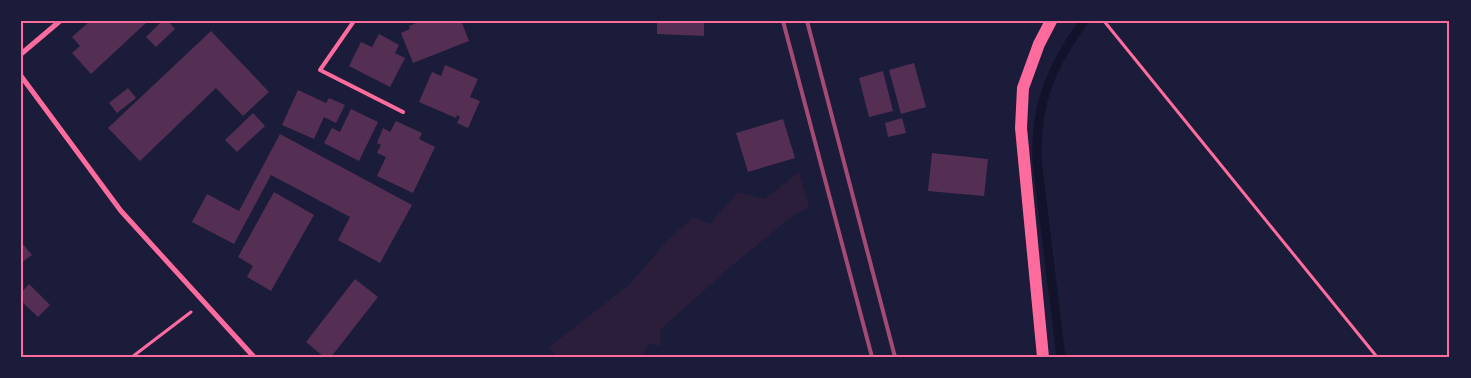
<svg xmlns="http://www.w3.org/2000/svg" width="1471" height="378" font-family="'PT Sans Narrow',sans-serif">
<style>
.green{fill:#2a1e3b}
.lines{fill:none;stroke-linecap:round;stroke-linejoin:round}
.stream{stroke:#12122b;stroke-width:9}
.building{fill:#542f53}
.path{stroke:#ff6b9d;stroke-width:3}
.service{stroke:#ff6b9d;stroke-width:4}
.minor{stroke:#ff6b9d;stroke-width:5}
.primary{stroke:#ff6b9d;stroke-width:12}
.rail{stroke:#a44b75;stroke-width:4}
.neatline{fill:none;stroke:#ff6b9d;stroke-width:2}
</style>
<rect width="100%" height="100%" fill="#1b1b3a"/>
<path class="green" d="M 799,172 L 809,207 L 790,218 L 729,268 L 660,330 L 660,346 L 648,343 L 644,354 L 640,357 L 557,357 L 549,347 L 630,284 L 666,242 L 693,217 L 710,224 L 738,192 L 764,199 Z"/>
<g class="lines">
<path class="stream" d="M 1061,357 L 1037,161 C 1035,103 1051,67 1084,21"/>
</g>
<path class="building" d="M 90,21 L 148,21 L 91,74 L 72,53 L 80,46 L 72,37 Z
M 162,21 L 168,21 L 175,29 L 156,47 L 146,37 Z
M 421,21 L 432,21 L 433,23 L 437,21 L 461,21 L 469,41 L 413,63 L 401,33 L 410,29 L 409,26 Z
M 657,21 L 704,21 L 704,36 L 657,34 Z
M 211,31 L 269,92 L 243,116 L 216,88 L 140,161 L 108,128 Z
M 379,34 L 399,45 L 395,53 L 405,58 L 390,87 L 349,66 L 361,42 L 372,47 Z
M 914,63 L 926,107 L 901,114 L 889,70 Z
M 445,65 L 478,79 L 470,97 L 480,101 L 468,128 L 457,123 L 460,117 L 457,115 L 456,118 L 419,102 L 432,72 L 441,76 Z
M 883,71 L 893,111 L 869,117 L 859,78 Z
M 128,88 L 136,98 L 117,113 L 109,103 Z
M 298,90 L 326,103 L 329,98 L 345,105 L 336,123 L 324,117 L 314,139 L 282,125 Z
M 351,109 L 378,122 L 359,161 L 324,143 L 332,128 L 340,132 Z
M 253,113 L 265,126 L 237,152 L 225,140 Z
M 902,118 L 906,133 L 888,137 L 885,123 Z
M 783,119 L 795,158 L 748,172 L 736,133 Z
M 396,121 L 422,133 L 419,139 L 435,147 L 413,193 L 377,176 L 386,157 L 377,153 L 381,145 L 377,143 L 383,128 L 390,132 Z
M 280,134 L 412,205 L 380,263 L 338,240 L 350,217 L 271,175 L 234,244 L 192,222 L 207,194 L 239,211 Z
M 932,153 L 988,159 L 984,196 L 928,191 Z
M 274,192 L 314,215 L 271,291 L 247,277 L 253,266 L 238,257 Z
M 21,242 L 32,255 L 21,263 Z
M 355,279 L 378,297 L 331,357 L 324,357 L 306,342 Z
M 29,284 L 50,305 L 38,317 L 21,301 L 21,293 Z"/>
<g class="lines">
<path class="path" d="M 1104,21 L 1377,357
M 132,357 L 191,312"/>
<path class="service" d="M 354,21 L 320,70 L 403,112"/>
<path class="minor" d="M 21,54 L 60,21
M 21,76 L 121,211 L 254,357"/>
<path class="primary" d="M 1043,357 L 1021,128 L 1023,88 L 1039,44 L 1051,21"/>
<path class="rail" d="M 783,21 L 872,357
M 807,21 L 895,357"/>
</g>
<rect width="1471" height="378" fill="none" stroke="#1b1b3a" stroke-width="45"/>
<rect x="22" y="22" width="1426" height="334" class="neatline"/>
</svg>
